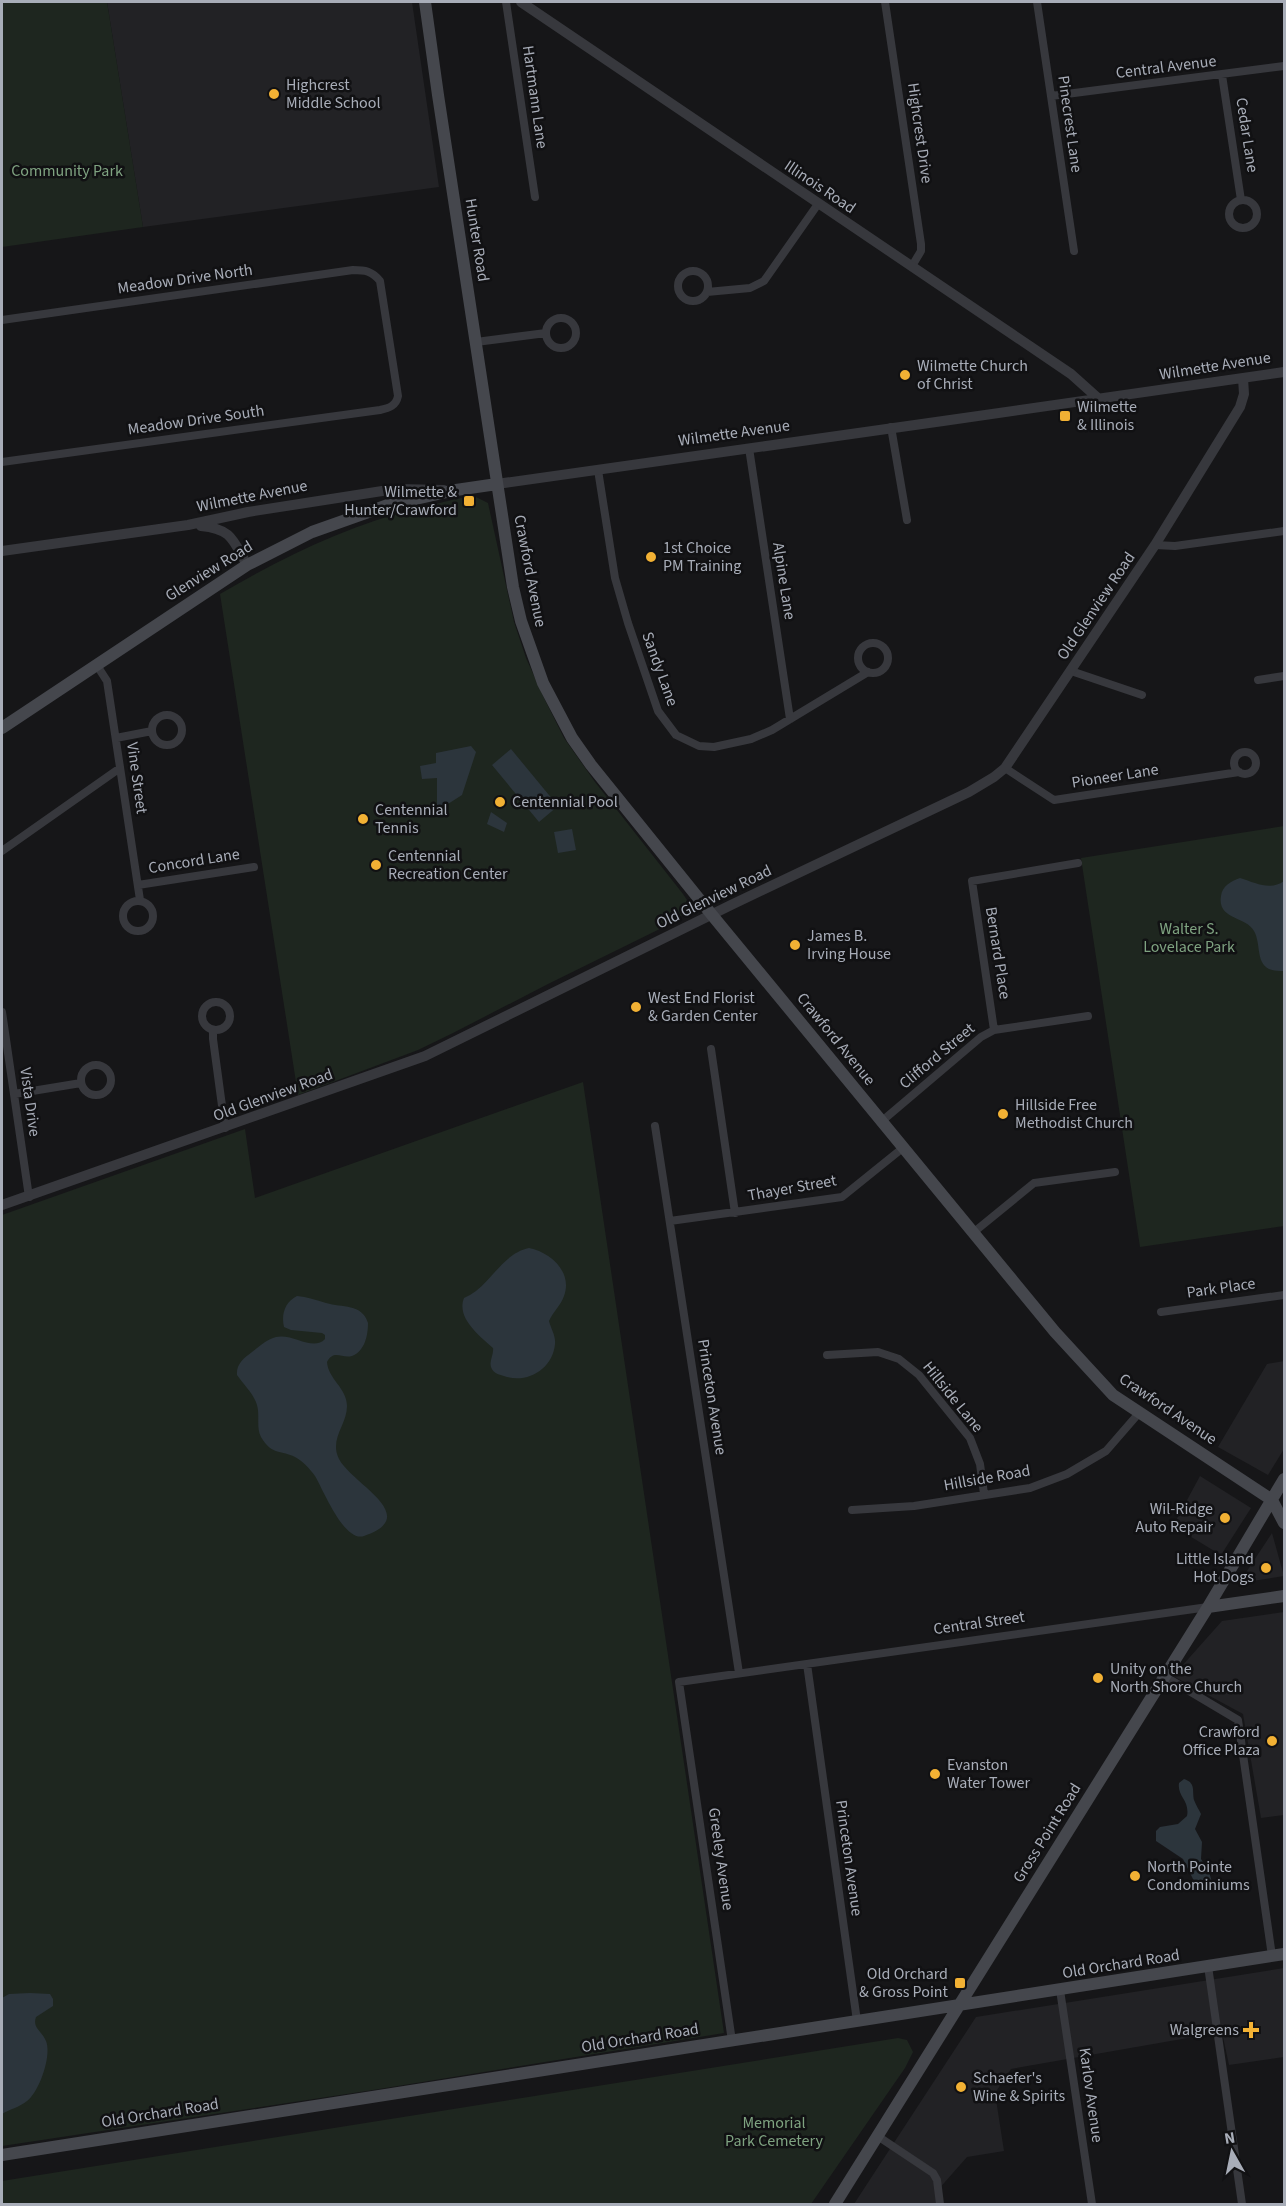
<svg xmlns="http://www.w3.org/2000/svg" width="1286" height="2206" font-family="'Source Sans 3',sans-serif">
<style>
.built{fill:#222225}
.green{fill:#1e261f}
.water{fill:#2c353c}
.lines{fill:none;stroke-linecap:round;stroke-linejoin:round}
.minor{stroke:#37383d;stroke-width:8}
.tertiary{stroke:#37383d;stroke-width:10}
.secondary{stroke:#45474d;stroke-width:12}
.poi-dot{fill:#f2b134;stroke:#111113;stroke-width:2}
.labels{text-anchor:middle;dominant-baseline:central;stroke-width:5;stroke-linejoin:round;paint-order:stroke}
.street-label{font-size:16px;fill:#a8adb8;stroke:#111113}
.poi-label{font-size:16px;fill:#a8adb8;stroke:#111113;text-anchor:start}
.park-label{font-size:16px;fill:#7fa381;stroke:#111113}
</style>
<rect width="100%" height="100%" fill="#161618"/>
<path class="built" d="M 107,2 L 412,2 L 439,187 L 143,227 Z
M 1284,1361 L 1284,1449 L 1268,1475 L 1218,1447 L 1267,1364 Z
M 1200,1476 L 1251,1508 L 1221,1555 L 1173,1526 Z
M 1272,1533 L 1284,1576 L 1246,1582 L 1245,1574 Z
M 1284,1612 L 1284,1815 L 1261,1818 L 1243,1714 L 1173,1676 L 1222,1621 Z
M 1284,1968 L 1284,2057 L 1229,2065 L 1222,2032 L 1011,2069 L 995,2093 L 1004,2151 L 967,2157 L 937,2191 L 939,2204 L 854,2204 L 976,2017 Z"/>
<path class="green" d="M 2,2 L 107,2 L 143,227 L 2,247 Z
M 474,496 L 488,503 L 514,622 L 526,658 L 544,698 L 564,738 L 595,782 L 683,894 L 687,900 L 686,912 L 676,921 L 548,984 L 453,1033 L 418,1050 L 298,1095 L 220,594 C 285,556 350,524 424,507 C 440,503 457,498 474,496 Z
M 1284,826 L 1284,1226 L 1140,1247 L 1081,858 Z
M 583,1082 L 724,2033 L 373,2090 L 2,2146 L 2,1215 L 245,1129 L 255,1198 Z
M 898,2038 L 907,2040 L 913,2052 L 905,2068 L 811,2204 L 2,2204 L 2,2181 Z"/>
<path class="water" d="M 471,746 L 476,752 L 462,795 L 437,811 L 437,778 L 422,779 L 420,766 L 436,763 L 436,753 Z
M 511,749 L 558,806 L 539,822 L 492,765 Z
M 491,812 L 507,823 L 504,832 L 487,824 Z
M 572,829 L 576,850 L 558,853 L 554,832 Z
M 1240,878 C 1256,883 1270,891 1284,881 L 1284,971 C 1252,973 1263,947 1254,931 C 1246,916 1217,920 1221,896 C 1222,886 1231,881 1240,878 Z
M 529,1248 C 550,1252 573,1272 564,1296 C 561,1305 553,1312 549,1321 C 551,1329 556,1336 555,1344 C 553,1368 529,1383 507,1377 C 501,1375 493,1374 491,1367 C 489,1361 494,1354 493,1348 C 480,1336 456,1318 464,1298 C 468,1296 472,1294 476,1291 C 494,1277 505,1253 529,1248 Z
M 297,1296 C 307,1297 316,1300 326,1303 C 342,1308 362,1303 368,1323 C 368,1335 365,1351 352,1356 C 342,1359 334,1349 327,1362 C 328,1379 347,1388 347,1406 C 347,1425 329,1439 339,1459 C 352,1484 423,1516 364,1536 C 344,1543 323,1489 315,1476 C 310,1469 303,1461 295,1457 C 282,1450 272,1456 261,1437 C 256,1428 260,1415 257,1405 C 254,1394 243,1384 237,1375 C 236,1364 244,1358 252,1352 C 259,1347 267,1339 276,1337 C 293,1333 313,1352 325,1339 L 325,1335 L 322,1333 L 291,1330 L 284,1327 C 281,1314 285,1302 297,1296 Z
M 1184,1779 C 1196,1783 1192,1790 1194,1800 C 1196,1805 1199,1810 1201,1814 L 1195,1829 L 1202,1842 L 1201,1859 L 1209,1872 L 1212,1882 L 1208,1888 L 1204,1889 L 1196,1885 L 1183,1859 L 1156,1841 L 1156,1831 L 1160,1827 L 1178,1824 L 1187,1816 C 1190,1800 1177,1797 1179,1783 Z
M 30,1993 L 50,1994 L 53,1999 L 53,2006 L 36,2017 C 32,2028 42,2031 46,2041 C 52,2056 39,2092 27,2101 C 20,2107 10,2109 2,2114 L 2,1998 L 9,1994 Z"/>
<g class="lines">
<path class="minor" d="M 506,2 L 535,197
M 885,2 L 921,244 L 921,251 L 912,266
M 1037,2 L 1074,251
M 1222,75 L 1241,200
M 1051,96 L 1284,66
M1229 214a14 14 0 1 1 28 0a14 14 0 1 1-28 0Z
M678 286a15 15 0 1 1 30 0a15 15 0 1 1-30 0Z
M 707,292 L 750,288 L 764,281 L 818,204
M546 333a15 15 0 1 1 30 0a15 15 0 1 1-30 0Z
M 2,320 L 353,270 C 365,270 372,271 380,281 L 398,396 C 396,406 389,408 380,410 L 2,462
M 476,342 L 546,333
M 891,427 L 907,520
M 749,448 L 790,719
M 598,470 L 615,578 L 628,623 L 658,711 L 676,735 L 699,746 L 714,747 L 751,739 L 772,730 L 868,672
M 1155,545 L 1175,546 L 1284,531
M858 658a15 15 0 1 1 30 0a15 15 0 1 1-30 0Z
M 96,664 L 107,681 L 140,900
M 1071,671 L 1142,695
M 1258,680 L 1284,676
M152 730a15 15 0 1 1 30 0a15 15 0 1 1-30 0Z
M 116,738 L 152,731
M1234 763a11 11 0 1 1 22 0a11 11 0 1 1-22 0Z
M 1005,768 L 1054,800 L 1239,772
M 2,851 L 120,768
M 138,885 L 254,867
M123 916a15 15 0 1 1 30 0a15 15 0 1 1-30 0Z
M202 1016a14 14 0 1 1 28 0a14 14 0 1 1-28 0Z
M 2,1012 L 29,1197
M 213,1030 L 213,1039 L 225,1128
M 994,1030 L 972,881 L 1078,863
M 711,1049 L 735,1213
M81 1080a15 15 0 1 1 30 0a15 15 0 1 1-30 0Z
M 14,1094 L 81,1083
M 882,1121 L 981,1037 L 994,1030 L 1088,1016
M 655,1126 L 739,1673
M 670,1221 L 842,1197 L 904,1147
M 974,1232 L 1034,1183 L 1115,1172
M 1161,1312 L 1284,1295
M 827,1355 L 878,1352 L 899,1359 L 919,1375 L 970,1438 L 980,1464 L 984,1494
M 852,1510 L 914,1506 L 1030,1488 L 1067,1474 L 1106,1451 L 1139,1413
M 807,1664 L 857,2021
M 1164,1676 L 1238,1720 L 1272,1956
M 1208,1966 L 1242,2204
M 1060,1990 L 1092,2204
M 732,2041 L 679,1682 L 1208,1607
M 879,2137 L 933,2173 L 937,2180 L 940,2204"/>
<path class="tertiary" d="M 521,2 L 1071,374 L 1100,400
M 497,484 C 759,446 1022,411 1284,372
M 201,526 C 232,529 233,540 247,565
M 2,551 L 188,525 L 248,512 L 395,489 L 444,490
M 2,1205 L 425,1056 L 731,905 L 969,792 L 994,777 L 1005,768 L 1155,545 L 1240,407 L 1244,394 L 1243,378"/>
<path class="secondary" d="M 425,2 L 438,95 L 513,587 L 521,621 L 543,683 L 572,738 L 591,765 L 712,915 L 1055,1332 L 1113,1395 L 1272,1500 L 1284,1523
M 2,728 L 247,565 L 312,532 L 388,505 L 456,490 L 497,484
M 1208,1607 L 1284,1596
M 2,2155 L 1284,1954
M 835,2204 L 1208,1607 L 1284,1479"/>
</g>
<g class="poi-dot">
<circle cx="274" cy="94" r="6"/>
<circle cx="905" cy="375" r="6"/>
<rect x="1059" y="410" width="12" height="12" rx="3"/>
<rect x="463" y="495" width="12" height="12" rx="3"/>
<circle cx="651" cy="557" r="6"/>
<circle cx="500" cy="802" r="6"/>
<circle cx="363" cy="819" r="6"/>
<circle cx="376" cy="865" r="6"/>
<circle cx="795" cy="945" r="6"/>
<circle cx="636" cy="1007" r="6"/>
<circle cx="1003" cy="1114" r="6"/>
<circle cx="1225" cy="1518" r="6"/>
<circle cx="1266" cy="1568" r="6"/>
<circle cx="1098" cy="1678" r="6"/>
<circle cx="1272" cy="1741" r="6"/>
<circle cx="935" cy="1774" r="6"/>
<circle cx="1135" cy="1876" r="6"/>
<rect x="954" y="1977" width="12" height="12" rx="3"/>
<path d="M1248 2021h6v6h6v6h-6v6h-6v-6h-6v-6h6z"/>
<circle cx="961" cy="2087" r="6"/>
</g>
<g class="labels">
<g class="street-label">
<text transform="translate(1166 67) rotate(-7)">Central Avenue</text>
<text transform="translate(535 97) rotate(82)">Hartmann Lane</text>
<text transform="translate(1070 124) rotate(82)">Pinecrest Lane</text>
<text transform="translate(920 133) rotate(82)">Highcrest Drive</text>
<text transform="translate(1247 135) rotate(81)">Cedar Lane</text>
<text transform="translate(820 187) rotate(34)">Illinois Road</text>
<text transform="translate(477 240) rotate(81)">Hunter Road</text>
<text transform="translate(185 279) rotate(-8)">Meadow Drive North</text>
<text transform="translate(1215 366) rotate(-9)">Wilmette Avenue</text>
<text transform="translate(196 420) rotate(-8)">Meadow Drive South</text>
<text transform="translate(734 433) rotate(-8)">Wilmette Avenue</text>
<text transform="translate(252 496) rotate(-11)">Wilmette Avenue</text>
<text transform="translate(209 571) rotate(-32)">Glenview Road</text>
<text transform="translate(530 571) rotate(79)">Crawford Avenue</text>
<text transform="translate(784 581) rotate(81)">Alpine Lane</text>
<text transform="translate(1096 606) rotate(-56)">Old Glenview Road</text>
<text transform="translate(660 669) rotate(70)">Sandy Lane</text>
<text transform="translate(1115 776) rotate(-9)">Pioneer Lane</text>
<text transform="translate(137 778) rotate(82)">Vine Street</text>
<text transform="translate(194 861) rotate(-9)">Concord Lane</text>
<text transform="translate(714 897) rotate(-26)">Old Glenview Road</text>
<text transform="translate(998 953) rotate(81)">Bernard Place</text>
<text transform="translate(836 1039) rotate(51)">Crawford Avenue</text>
<text transform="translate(937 1056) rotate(-40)">Clifford Street</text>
<text transform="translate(273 1095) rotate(-20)">Old Glenview Road</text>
<text transform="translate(30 1102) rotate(82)">Vista Drive</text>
<text transform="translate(792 1188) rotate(-10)">Thayer Street</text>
<text transform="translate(1221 1288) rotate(-8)">Park Place</text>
<text transform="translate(712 1397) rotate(81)">Princeton Avenue</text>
<text transform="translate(953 1397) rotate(51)">Hillside Lane</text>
<text transform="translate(1168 1409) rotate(34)">Crawford Avenue</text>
<text transform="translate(987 1478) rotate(-10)">Hillside Road</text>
<text transform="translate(979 1623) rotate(-8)">Central Street</text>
<text transform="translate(1047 1833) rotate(-58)">Gross Point Road</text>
<text transform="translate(849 1858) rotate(82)">Princeton Avenue</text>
<text transform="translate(721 1859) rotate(82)">Greeley Avenue</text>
<text transform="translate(1121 1964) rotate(-9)">Old Orchard Road</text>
<text transform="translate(640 2038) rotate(-9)">Old Orchard Road</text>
<text transform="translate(1091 2095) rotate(82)">Karlov Avenue</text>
<text transform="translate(160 2113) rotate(-9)">Old Orchard Road</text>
</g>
<g class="poi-label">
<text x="286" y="85">Highcrest<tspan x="286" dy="18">Middle School</tspan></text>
<text x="917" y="366">Wilmette Church<tspan x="917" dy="18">of Christ</tspan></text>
<text x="1077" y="407">Wilmette<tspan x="1077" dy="18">&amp; Illinois</tspan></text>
<text x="457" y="492" text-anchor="end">Wilmette &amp;<tspan x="457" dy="18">Hunter/Crawford</tspan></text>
<text x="663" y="548">1st Choice<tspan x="663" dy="18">PM Training</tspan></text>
<text x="512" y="802">Centennial Pool</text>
<text x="375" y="810">Centennial<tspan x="375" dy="18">Tennis</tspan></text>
<text x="388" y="856">Centennial<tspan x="388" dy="18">Recreation Center</tspan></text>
<text x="807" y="936">James B.<tspan x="807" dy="18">Irving House</tspan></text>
<text x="648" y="998">West End Florist<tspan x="648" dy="18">&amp; Garden Center</tspan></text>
<text x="1015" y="1105">Hillside Free<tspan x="1015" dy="18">Methodist Church</tspan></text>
<text x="1213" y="1509" text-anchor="end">Wil-Ridge<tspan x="1213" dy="18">Auto Repair</tspan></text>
<text x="1254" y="1559" text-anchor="end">Little Island<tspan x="1254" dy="18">Hot Dogs</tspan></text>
<text x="1110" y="1669">Unity on the<tspan x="1110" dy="18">North Shore Church</tspan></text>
<text x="1260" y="1732" text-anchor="end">Crawford<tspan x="1260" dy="18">Office Plaza</tspan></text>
<text x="947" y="1765">Evanston<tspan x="947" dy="18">Water Tower</tspan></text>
<text x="1147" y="1867">North Pointe<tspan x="1147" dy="18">Condominiums</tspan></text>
<text x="948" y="1974" text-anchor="end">Old Orchard<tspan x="948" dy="18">&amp; Gross Point</tspan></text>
<text x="1239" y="2030" text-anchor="end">Walgreens</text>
<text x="973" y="2078">Schaefer's<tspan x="973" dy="18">Wine &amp; Spirits</tspan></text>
</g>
<g class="park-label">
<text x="67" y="171">Community Park</text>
<text x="1189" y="929">Walter S.<tspan x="1189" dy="18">Lovelace Park</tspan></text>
<text x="774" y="2123">Memorial<tspan x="774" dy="18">Park Cemetery</tspan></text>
</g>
</g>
<rect width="1286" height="2206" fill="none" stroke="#a8adb8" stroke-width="6"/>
<g transform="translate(1232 2152) rotate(351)" stroke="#111113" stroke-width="4.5" paint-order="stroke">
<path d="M0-4.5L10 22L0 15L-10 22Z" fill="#a8adb8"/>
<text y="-9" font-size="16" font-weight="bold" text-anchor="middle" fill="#a8adb8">N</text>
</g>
</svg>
